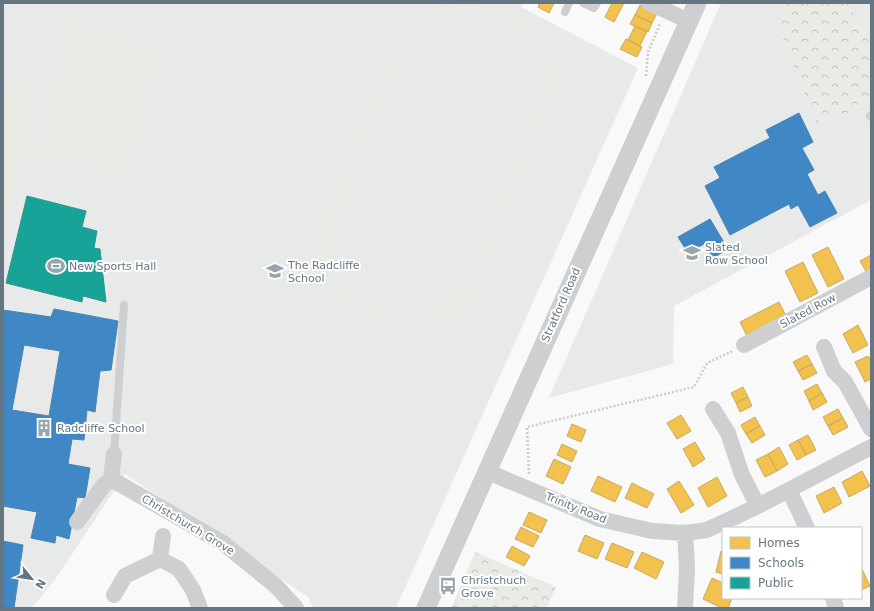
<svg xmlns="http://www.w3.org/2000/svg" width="874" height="611" font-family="'DejaVu Sans',sans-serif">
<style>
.built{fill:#e8e9e9}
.park{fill:url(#park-crowns)}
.garden{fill:#e8ebe6;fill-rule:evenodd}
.homes{fill:#f2c14e;stroke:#c8aa5e}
.schools{fill:#3f88c5;stroke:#4a83b1;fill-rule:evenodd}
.public{fill:#17a398;stroke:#2e9692}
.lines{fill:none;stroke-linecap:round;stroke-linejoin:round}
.path{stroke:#cbcccd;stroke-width:2.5;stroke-dasharray:2 2;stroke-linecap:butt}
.service{stroke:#cecfd0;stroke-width:8}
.minor{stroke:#cecfd0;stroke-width:16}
.tertiary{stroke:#cecfd0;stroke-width:19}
.labels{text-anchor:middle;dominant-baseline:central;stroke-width:4;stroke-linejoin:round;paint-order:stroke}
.poi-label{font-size:11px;fill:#657683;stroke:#fff;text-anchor:start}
.street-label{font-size:11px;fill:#657683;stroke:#fff}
</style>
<defs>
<pattern id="park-crowns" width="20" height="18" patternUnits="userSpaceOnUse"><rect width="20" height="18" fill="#e8ebe6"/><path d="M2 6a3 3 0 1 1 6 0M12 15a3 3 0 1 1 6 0" fill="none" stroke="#c0c3c0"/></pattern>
</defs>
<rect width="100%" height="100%" fill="#f9f9f9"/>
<path class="built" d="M 3,3 L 523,3 L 521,7 L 638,68 L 396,608 L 313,608 L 308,597 L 125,474 L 57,577 L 32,608 L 3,608 Z
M 721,3 L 871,3 L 871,200 L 674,306 L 673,364 L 549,398 Z"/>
<path class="park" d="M 786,3 L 847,3 L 871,43 L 871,103 L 818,126 L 784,43 L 778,13 Z
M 475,552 L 556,587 L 547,608 L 451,608 Z"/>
<path class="garden" d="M 465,3 C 511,3 549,32 553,80 C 554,91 551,102 548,113 L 461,321 L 452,317 L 456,307 C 399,347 318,310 321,238 C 322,229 325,220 327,211 L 397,47 C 412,21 435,6 465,3 ZM 468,13 C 476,13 485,14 493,16 C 536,31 550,72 538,113 L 469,277 C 461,287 454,296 443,303 C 401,330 344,305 333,256 C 331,246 332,236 333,226 L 404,54 C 419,28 439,16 468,13 Z
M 69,20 L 159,42 L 126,180 L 35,158 Z
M 3,78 L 41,87 L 3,248 Z"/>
<path class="homes" d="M 540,3 L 554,3 L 549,13 L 538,7 Z
M 612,3 L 624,3 L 614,22 L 605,17 Z
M 640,5 L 657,13 L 652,23 L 635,15 Z
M 635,15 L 652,23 L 648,32 L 630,24 Z
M 635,26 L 647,31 L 640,46 L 628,40 Z
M 626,39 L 642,47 L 637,57 L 620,49 Z
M 828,247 L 844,279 L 828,287 L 812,255 Z
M 871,255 L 871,271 L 867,273 L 860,261 Z
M 803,262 L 818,293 L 800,302 L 785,271 Z
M 779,302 L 787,318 L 748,338 L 740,322 Z
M 858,325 L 868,345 L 853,353 L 843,334 Z
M 807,355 L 812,364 L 798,371 L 793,362 Z
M 868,356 L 871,361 L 871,379 L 865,382 L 855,362 Z
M 812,364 L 817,373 L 803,380 L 798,371 Z
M 817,384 L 822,393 L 809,401 L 804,391 Z
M 743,387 L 748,397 L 736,403 L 731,393 Z
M 822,393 L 827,402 L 813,410 L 809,401 Z
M 748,397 L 752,406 L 740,412 L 736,403 Z
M 838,409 L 843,418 L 828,426 L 823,417 Z
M 681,415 L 691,431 L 677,439 L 667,423 Z
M 755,417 L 760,426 L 746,434 L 741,425 Z
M 843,418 L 848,427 L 833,435 L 828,426 Z
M 572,424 L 586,430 L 581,442 L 567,436 Z
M 760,426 L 765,435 L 752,443 L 746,434 Z
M 808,435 L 816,450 L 806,455 L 798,440 Z
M 798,440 L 806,455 L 797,460 L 789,445 Z
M 695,442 L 705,459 L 693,467 L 683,449 Z
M 562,444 L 577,451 L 572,462 L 557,455 Z
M 779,447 L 788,464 L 777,471 L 768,454 Z
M 768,454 L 777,471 L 765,477 L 756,460 Z
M 554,459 L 571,467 L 563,484 L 546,476 Z
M 862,471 L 870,486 L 849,497 L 842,482 Z
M 598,476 L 622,487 L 615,502 L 591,491 Z
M 717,477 L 727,496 L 708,507 L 698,488 Z
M 679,481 L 694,505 L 681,513 L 667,489 Z
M 632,483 L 654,494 L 647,508 L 625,498 Z
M 834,487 L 842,503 L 824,513 L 816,496 Z
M 529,512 L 547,520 L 541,533 L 523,525 Z
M 521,527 L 539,536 L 533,547 L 515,539 Z
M 585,535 L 604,543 L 597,559 L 578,551 Z
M 612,543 L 634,552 L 627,568 L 605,559 Z
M 512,546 L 530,556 L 524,566 L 506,557 Z
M 721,551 L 723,552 L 723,574 L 716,572 Z
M 642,552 L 664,562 L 656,579 L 634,568 Z
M 861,567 L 870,586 L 861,590 Z
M 712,578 L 723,583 L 723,598 L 732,598 L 728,608 L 722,608 L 703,599 Z"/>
<path class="schools" d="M 799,113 L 813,142 L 802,148 L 814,170 L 807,174 L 818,195 L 825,191 L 837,213 L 810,227 L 798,205 L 791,209 L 789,204 L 730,235 L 705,186 L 720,178 L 714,167 L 770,138 L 766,130 Z
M 710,219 L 728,249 L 713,258 L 704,244 L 688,253 L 678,237 Z
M 54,309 L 118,321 L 111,370 L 100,371 L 95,412 L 87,410 L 84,440 L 72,439 L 68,464 L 90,468 L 85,498 L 77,497 L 69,539 L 56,535 L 55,543 L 31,538 L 37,512 L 3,506 L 3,310 L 51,317 ZM 24,345 L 60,351 L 49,416 L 12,410 Z
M 3,541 L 23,545 L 14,608 L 3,608 Z"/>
<path class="public" d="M 27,196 L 86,211 L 82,227 L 97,231 L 94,248 L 100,249 L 106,302 L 83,296 L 82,302 L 6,283 Z"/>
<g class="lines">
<path class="path" d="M 646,76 L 648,52 L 660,24
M 529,474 L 527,427 L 694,387 L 707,363 L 733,351"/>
<path class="service" d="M 583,3 L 594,8 L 597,3
M 565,12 L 569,3
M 870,116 L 871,115
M 114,454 L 124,305"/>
<path class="minor" d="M 649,3 L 689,21
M 744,345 L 871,277
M 824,347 L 834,371 L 845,382 L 871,429
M 713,409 L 728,433 L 742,475 L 758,506
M 488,472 L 600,519 L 652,531 L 685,533 L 707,530 L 758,506 L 871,447
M 111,479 L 223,543 L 276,586 L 296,608
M 789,490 L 807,528
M 77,522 L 103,486 L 111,479 L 114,454
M 160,559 L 179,569 L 193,590 L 200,608
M 114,595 L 125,576 L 160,559 L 163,536
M 833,598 L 836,608
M 685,608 L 687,568 L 685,533"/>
<path class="tertiary" d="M 426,608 L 697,3"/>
</g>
<defs>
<g id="school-bare" transform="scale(1.38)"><path d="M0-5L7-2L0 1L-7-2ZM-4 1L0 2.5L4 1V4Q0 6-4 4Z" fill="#99a4ac" stroke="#fff" stroke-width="2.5" paint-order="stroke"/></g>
<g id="stadium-bare" transform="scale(1.38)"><path d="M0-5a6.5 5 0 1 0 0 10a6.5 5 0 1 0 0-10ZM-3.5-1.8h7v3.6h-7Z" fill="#99a4ac" stroke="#fff" stroke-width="2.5" paint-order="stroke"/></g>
<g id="building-bare" transform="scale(1.38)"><path d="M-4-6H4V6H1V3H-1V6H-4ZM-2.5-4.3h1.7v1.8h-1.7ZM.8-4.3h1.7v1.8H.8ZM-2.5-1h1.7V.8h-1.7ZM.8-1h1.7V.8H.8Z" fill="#99a4ac" stroke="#fff" stroke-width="2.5" paint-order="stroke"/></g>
<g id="bus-bare" transform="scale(1.38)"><path d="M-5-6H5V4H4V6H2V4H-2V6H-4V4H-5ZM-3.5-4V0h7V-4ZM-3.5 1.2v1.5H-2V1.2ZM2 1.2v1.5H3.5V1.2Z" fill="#99a4ac" stroke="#fff" stroke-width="2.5" paint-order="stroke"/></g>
</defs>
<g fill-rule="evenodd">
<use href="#school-bare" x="692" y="253"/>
<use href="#stadium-bare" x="56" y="266"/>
<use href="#school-bare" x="275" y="271"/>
<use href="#building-bare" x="44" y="428"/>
<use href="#bus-bare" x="448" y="586"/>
</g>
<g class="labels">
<g class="poi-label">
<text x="705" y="247">Slated<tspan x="705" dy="13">Row School</tspan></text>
<text x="288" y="265">The Radcliffe<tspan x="288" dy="13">School</tspan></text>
<text x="69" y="266">New Sports Hall</text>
<text x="57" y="428">Radcliffe School</text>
<text x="461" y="580">Christchuch<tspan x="461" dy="13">Grove</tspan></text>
</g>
<g class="street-label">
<text transform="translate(561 305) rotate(-66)">Stratford Road</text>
<text transform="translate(808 311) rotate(-28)">Slated Row</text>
<text transform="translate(576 508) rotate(22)">Trinity Road</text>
<text transform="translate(188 525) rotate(31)">Christchurch Grove</text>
</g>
</g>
<rect width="874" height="611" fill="none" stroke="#657683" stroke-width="8"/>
<rect x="722" y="527" width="140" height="72" fill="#ffffff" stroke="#c1c8cd"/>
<rect x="730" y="537" width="20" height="12" fill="#f2c14e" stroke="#c1c8cd"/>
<text x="758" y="547" font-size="12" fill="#657683">Homes</text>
<rect x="730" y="557" width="20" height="12" fill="#3f88c5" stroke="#c1c8cd"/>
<text x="758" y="567" font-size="12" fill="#657683">Schools</text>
<rect x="730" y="577" width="20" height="12" fill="#17a398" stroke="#c1c8cd"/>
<text x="758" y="587" font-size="12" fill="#657683">Public</text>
<g transform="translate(32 579) rotate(120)" stroke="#ffffff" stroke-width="3" paint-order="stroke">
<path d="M0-3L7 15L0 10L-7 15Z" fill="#657683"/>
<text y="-6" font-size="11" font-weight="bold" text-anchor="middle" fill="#657683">N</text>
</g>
</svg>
